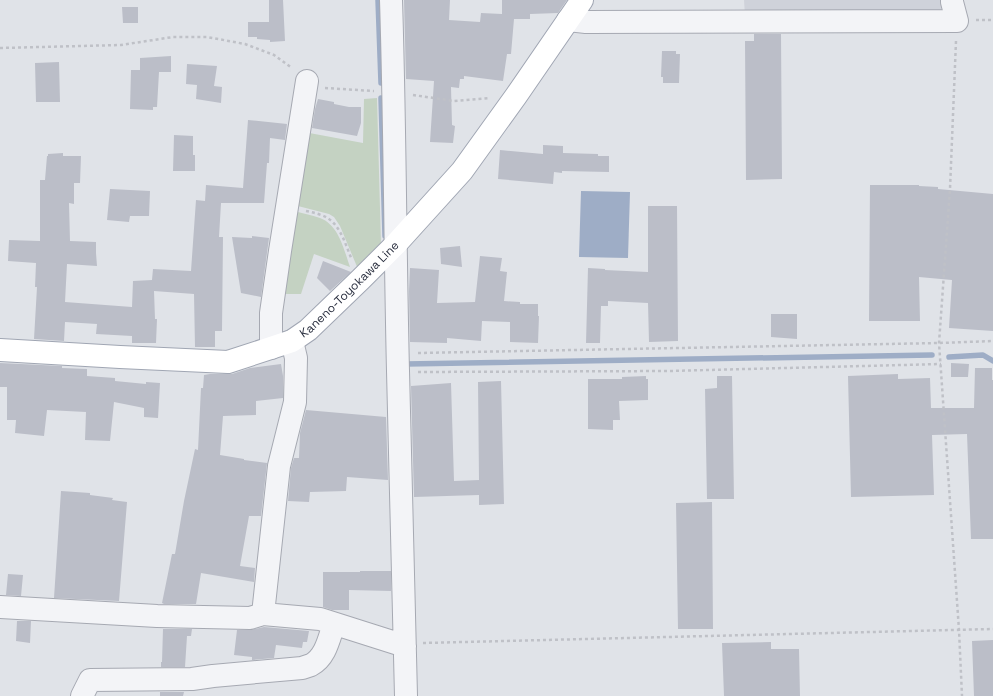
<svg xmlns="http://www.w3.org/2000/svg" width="993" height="696" font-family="'Space Grotesk',sans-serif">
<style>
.built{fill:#cfd2da}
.green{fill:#c4d2c2}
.water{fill:#9eadc6}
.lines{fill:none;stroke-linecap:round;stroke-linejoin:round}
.stream{stroke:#9eadc6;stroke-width:5.5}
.building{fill:#bbbec8}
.minor-casing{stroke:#a6a9b2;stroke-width:24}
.major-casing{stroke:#a0a6b3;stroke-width:24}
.path{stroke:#bfc1c7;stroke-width:2.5;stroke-dasharray:3 3;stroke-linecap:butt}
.minor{stroke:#f3f4f7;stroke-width:22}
.major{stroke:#fff;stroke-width:22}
.labels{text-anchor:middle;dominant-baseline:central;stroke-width:3.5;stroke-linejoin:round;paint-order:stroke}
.street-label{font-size:12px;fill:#2a2f3f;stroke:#f0f2f6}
</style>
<rect width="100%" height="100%" fill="#e0e3e8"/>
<path class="built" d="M 744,0 L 943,0 L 941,10 L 745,16 Z"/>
<path class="green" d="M 377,98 L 381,246 L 358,269 L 340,226 L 334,217 L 329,214 L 294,205 L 304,132 L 363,143 L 364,99 Z
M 293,211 C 302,213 312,215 320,218 C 339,225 344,250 350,267 L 314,254 L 301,294 L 281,294 Z"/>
<path class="water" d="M 581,191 L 630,192 L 628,258 L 579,257 Z"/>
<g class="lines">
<path class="stream" d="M 378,0 L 381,83
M 381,98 L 385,236
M 949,357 L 983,355 L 993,361
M 406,364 L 932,355"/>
</g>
<path class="building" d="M 269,0 L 283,0 L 285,41 L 270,42 L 270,40 L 257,39 L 257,37 L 248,37 L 248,22 L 269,22 Z
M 404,0 L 450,0 L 449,20 L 480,22 L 481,13 L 502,14 L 502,0 L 567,0 L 558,13 L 530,14 L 530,19 L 514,19 L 511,54 L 507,54 L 503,81 L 464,76 L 464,79 L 460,79 L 459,88 L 451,87 L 452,125 L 455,126 L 453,143 L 430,142 L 434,81 L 406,79 Z
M 122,7 L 138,7 L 138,23 L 123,23 Z
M 754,34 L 781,34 L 782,179 L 746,180 L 745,41 L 754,41 Z
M 662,51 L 676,51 L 676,54 L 680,54 L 679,83 L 663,83 L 663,77 L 661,77 Z
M 171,56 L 171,72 L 159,72 L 157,107 L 153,107 L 153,110 L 130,109 L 131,70 L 140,70 L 140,58 Z
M 59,62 L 60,102 L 36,102 L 35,63 Z
M 187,64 L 217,66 L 214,86 L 222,87 L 221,103 L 196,99 L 197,85 L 186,84 Z
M 318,99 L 334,102 L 334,104 L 349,107 L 361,107 L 361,123 L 357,136 L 312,128 L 315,109 Z
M 248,120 L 287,124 L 285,140 L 270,138 L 269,163 L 267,163 L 264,203 L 221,203 L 219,237 L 223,237 L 222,331 L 215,331 L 215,347 L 195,347 L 194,294 L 154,291 L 155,319 L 157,319 L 156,343 L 132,343 L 132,336 L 96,334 L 97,324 L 65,322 L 64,341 L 34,339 L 37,287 L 35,287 L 36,263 L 8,261 L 9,240 L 40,241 L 40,180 L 45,180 L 47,156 L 48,156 L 48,154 L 63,153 L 63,156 L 81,156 L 80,183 L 74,183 L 74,204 L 69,203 L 70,241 L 96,242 L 96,253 L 97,266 L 67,264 L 65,302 L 132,307 L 133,281 L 152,280 L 153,269 L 191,271 L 196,200 L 205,201 L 206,185 L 243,188 Z
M 174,135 L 193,136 L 193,155 L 195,155 L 195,171 L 173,171 Z
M 543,145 L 563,146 L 563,153 L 598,154 L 598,156 L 609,156 L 609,172 L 562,171 L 562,173 L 554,172 L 553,184 L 498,179 L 500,150 L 543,154 Z
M 870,185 L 919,185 L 919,186 L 938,187 L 938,189 L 993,194 L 993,331 L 949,328 L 952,280 L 919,277 L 920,321 L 869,321 Z
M 110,189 L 150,191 L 149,216 L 130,216 L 129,222 L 107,220 Z
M 648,206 L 677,206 L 678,341 L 649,342 L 648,303 L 608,301 L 608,306 L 601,306 L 600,343 L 586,343 L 588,268 L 605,269 L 605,270 L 648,272 Z
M 252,236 L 269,238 L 261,297 L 241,293 L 232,237 L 252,238 Z
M 460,246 L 462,267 L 441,264 L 440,248 Z
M 480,256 L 502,258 L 500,271 L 507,272 L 504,301 L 520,302 L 520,304 L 538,304 L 538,316 L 539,316 L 538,343 L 510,342 L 510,322 L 482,321 L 481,341 L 447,338 L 447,343 L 410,342 L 409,291 L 410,268 L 439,270 L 437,303 L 475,302 Z
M 323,261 L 351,272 L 330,291 L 317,278 Z
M 771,314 L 797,314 L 797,339 L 771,337 Z
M 0,363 L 62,366 L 62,368 L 87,369 L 87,376 L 115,378 L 115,381 L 146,384 L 146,382 L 160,383 L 158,418 L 144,417 L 144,408 L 114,402 L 110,441 L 85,440 L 86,412 L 47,410 L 44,436 L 15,433 L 16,420 L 7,420 L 7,387 L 0,387 Z
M 951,363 L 969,364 L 968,377 L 951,377 Z
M 281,364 L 283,376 L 283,398 L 256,401 L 256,415 L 223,416 L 220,455 L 244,459 L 244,460 L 267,463 L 261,516 L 249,516 L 240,566 L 255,568 L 254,582 L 201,573 L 196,604 L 164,604 L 162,603 L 172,554 L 175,554 L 184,501 L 195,449 L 198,450 L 201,388 L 203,388 L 204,375 L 210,374 L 232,374 L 250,368 Z
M 975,368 L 992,368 L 992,380 L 993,380 L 993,539 L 971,539 L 967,434 L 932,435 L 934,495 L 851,497 L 848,376 L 898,374 L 898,379 L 930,378 L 931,408 L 974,408 Z
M 646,376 L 646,379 L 648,379 L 648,400 L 619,401 L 620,420 L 613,420 L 613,430 L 588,429 L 588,379 L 622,379 L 622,377 Z
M 717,376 L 732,376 L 734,499 L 707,499 L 705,389 L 717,388 Z
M 501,381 L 504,504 L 479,505 L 479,495 L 414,497 L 411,386 L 451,383 L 454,481 L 479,480 L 478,382 Z
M 306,410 L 386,417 L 388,480 L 347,477 L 346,491 L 310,492 L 309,502 L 288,501 L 291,468 L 294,458 L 299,458 L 300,433 Z
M 61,491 L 90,493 L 90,495 L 113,498 L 112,500 L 127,502 L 119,601 L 54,598 Z
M 712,502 L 713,629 L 678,629 L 676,503 Z
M 360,571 L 391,571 L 391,591 L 349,590 L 349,610 L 332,610 L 323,607 L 323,572 L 360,572 Z
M 8,574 L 23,575 L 21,596 L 6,595 Z
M 17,621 L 31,621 L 30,643 L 16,641 Z
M 264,627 L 309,631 L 307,642 L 303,642 L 302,648 L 276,645 L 274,658 L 252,660 L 252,657 L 234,655 L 237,630 L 250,630 Z
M 163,629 L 192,629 L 191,636 L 187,636 L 185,667 L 161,667 L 161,662 L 162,662 Z
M 993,640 L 993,696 L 974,696 L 972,641 Z
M 771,642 L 771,649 L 799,649 L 800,696 L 724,696 L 722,643 Z
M 160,692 L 184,692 L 183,696 L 160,696 Z"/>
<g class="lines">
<g class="minor-casing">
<path id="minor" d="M 391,0 C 395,124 395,247 398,371 C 400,479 404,588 406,696
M 568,20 L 586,22 L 957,21 L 952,2 L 952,0
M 271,348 L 271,313 L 280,251 L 307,81
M 0,607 L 157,616 L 250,618 L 263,614 L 320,619 L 405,646
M 263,614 L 279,466 L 295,402 L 296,358 L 292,341
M 82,696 L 90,680 L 192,679 L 213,676 L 302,668 C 305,667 308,666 311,665 C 326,657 329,638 334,624"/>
</g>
<g class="major-casing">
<g id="major">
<path id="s1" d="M 0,350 L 120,357 L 228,362 L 292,341 L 308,330 L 361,279 L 395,245 L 462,171 L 516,96 L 582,0"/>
</g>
</g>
<path class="path" d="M 976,20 L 993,20
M 956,41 L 950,189 L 939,343 L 959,630 L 962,696
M 0,48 L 121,45 L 173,37 L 207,37 L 245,44 L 274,55 L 292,68
M 325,88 L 374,91
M 413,95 L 454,101 L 489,98
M 306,211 C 311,212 316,213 321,215 C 340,221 345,244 352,260
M 418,353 L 939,343 L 993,341
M 418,372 L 669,371 L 941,364
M 423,643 L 993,629"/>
<use href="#minor" class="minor"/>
<use href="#major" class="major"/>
</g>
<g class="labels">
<g class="street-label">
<text stroke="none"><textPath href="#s1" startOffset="373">Kaneno-Toyokawa Line</textPath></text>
</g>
</g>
</svg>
